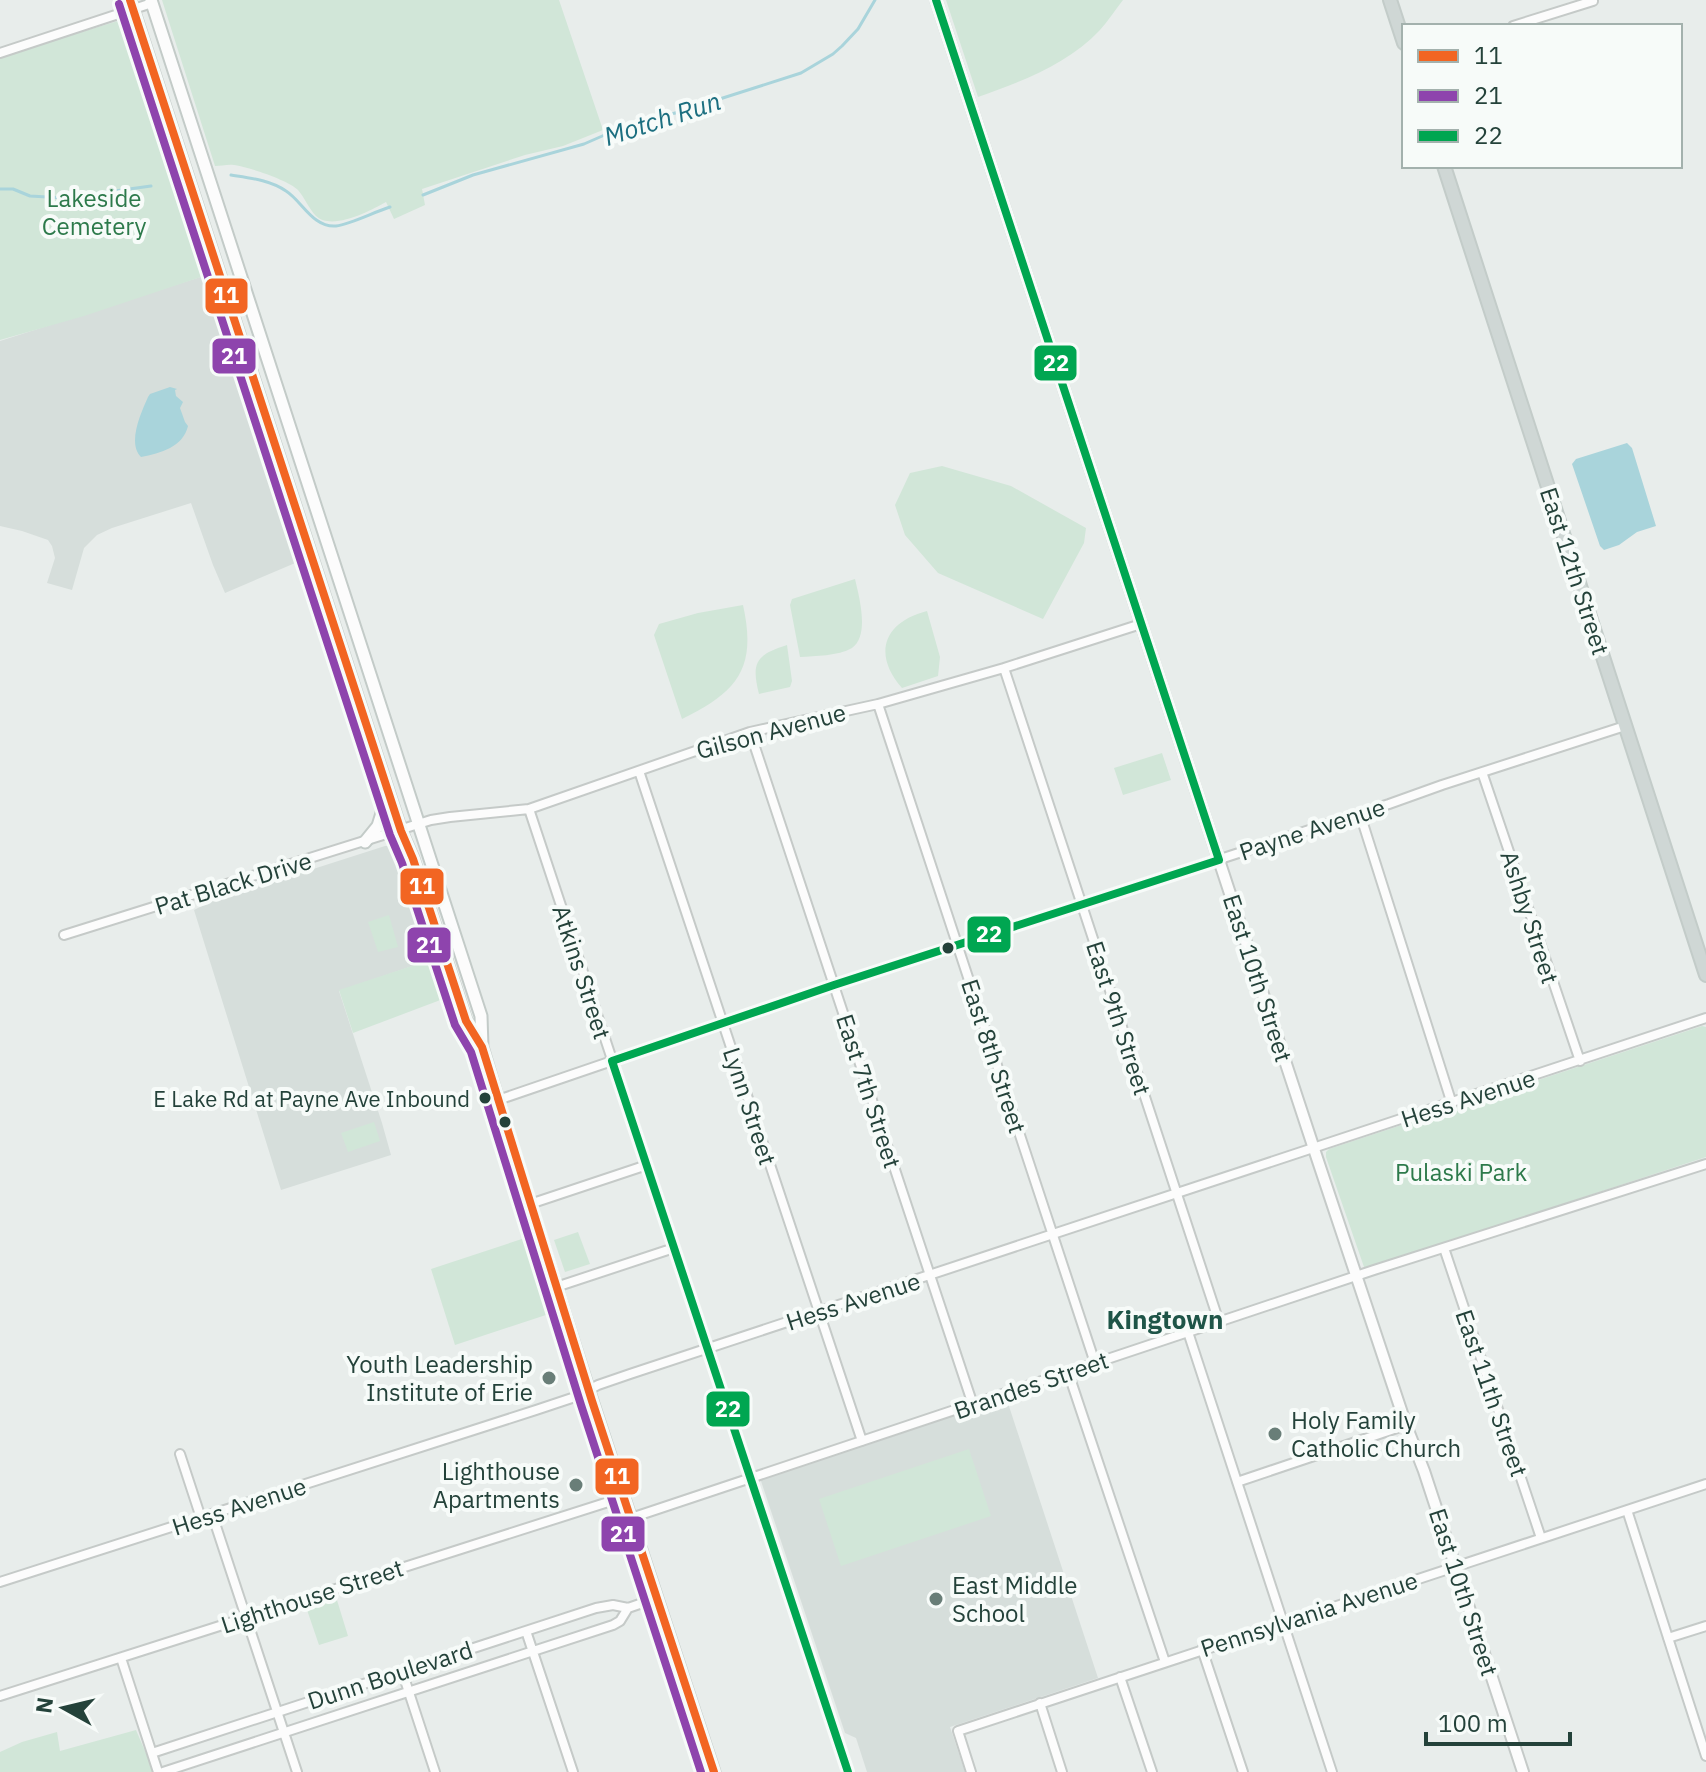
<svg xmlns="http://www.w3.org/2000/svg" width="1706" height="1772" font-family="'IBM Plex Sans',sans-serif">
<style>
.built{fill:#d6dedb}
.green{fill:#d1e6d8}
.water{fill:#a9d4db}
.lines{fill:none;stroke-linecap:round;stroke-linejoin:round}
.stream{stroke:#a9d4db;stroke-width:3}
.minor-casing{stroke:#c5cac8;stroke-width:12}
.tertiary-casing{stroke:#c5cac8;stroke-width:14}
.secondary-casing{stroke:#c3cbc8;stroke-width:15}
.primary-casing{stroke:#c3ccc9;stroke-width:16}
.minor{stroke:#fcfcfc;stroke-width:8}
.tertiary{stroke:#fcfcfc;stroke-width:10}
.secondary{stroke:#fcfcfc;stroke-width:11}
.primary{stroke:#cfd7d5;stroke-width:12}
.bus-1-casing{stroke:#f7fbf9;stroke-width:14}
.bus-2-casing{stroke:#f7fbf9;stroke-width:14}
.bus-3-casing{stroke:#f7fbf9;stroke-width:14}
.bus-1{stroke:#f26522;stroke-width:8}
.bus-2{stroke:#8e44ad;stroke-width:8}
.bus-3{stroke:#00a651;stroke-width:8}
.bus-dot{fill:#24423a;stroke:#f7fbf9;stroke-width:3}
.poi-dot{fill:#697e78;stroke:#f7fbf9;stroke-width:3}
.labels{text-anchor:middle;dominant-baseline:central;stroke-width:8;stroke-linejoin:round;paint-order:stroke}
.bus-label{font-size:22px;fill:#24423a;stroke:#f7fbf9;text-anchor:end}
.park-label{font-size:24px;fill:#2d7a4b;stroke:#f7fbf9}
.street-label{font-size:24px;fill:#24423a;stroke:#f7fbf9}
.poi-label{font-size:24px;fill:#24423a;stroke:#f7fbf9;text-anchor:end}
.water-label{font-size:26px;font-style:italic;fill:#1c6f80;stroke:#f7fbf9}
.neighbourhood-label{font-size:26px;font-weight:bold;fill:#1f5548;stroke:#f7fbf9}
.line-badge{stroke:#f7fbf9;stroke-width:3}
.badge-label{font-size:22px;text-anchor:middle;font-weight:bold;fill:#fff}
</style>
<rect width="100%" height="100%" fill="#e8edeb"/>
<path class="built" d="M 213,273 L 307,558 L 225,593 L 213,565 L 191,503 L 112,528 L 97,535 L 84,548 L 72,590 L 47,583 L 55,558 L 52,546 L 48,540 L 22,531 L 0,526 L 0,341 Z
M 385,846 L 391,846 L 401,850 L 404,854 L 439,957 L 339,991 L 382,1123 L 391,1155 L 281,1190 L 194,910 L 210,902 Z
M 1006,1397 L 1098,1678 L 950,1727 L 965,1772 L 867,1772 L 856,1738 L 845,1733 L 761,1481 L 763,1478 Z"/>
<path class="green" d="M 162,0 L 559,0 L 603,130 L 563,146 L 525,155 L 422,189 L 425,205 L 394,219 L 386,202 C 370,211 332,231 316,216 C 309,209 305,198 298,190 C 288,180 248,167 234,165 C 228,164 221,166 215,166 Z
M 946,0 L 1123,0 C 1115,10 1108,21 1100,30 C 1068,64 1021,82 978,97 Z
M 121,20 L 130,20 L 132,22 L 139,40 L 213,273 L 84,316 L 0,340 L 0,57 Z
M 942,466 L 1011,486 L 1086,528 L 1084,543 L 1043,619 L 938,573 L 905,535 L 895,505 L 910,473 Z
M 855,579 C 859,596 870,636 852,648 C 838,656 815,656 800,657 L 790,605 L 792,599 Z
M 743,605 C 757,668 738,692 682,719 L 654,635 L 659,624 L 698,613 Z
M 927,611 L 940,657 L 938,676 L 902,688 C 872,654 884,622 927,611 Z
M 787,645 L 792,681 L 790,687 L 759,694 C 751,662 756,655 787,645 Z
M 1162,753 L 1171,780 L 1123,795 L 1114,768 Z
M 389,915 L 398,947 L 378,952 L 368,922 Z
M 439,957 L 451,996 L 353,1033 L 339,990 Z
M 1702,1026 L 1706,1027 L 1706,1157 L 1368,1268 L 1364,1267 L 1326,1157 L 1326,1152 L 1329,1149 Z
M 374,1122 L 380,1141 L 348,1152 L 341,1133 Z
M 578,1232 L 590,1264 L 565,1272 L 554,1240 Z
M 531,1236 L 555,1312 L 455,1345 L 431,1269 Z
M 969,1449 L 991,1516 L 841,1566 L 819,1499 Z
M 336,1597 L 348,1636 L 319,1645 L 306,1607 Z
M 136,1730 L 154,1772 L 0,1772 L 0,1752 L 22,1742 L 57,1732 L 60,1751 Z"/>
<path class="water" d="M 170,387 L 177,389 L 175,390 L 176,396 L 183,402 L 180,408 L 185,422 L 188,426 C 183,447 161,453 141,457 C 127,443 141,413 148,397 L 150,394 Z
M 1627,443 L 1632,448 L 1656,526 L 1637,532 L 1619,545 L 1604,550 L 1600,546 L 1572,464 L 1576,459 Z"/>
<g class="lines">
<path class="stream" d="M 231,175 C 250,178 270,180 286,191 C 302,201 313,228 336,226 C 351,224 374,212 390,207
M 0,189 L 13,189 L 30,196 L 64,198 L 151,186
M 423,195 L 473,175 L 584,144 L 616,130 L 682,111 L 801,73 L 833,54 L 842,46 L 858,29 L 875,0"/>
<g class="minor-casing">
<path id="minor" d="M 1513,26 L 1593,1
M 0,53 L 152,3
M 1004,668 L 1219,1322
M 878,704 L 1095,1363
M 750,732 L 973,1405
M 639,771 L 862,1441
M 1482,772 L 1580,1061
M 529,809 L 848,1772
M 1360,814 L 1452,1104
M 64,935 L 431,820 L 450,817 L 529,809 L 750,732 L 878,704 L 1004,668 L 1141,624
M 498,1100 L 834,985 L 1389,804 L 1442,785 L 1625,726
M 530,1204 L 647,1165
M 1444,1248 L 1541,1538
M 556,1287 L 674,1248
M 1188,1332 L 1332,1772
M 1068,1372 L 1165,1662
M 180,1454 L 201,1518
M 1237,1482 L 1406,1425
M 1627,1510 L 1706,1756
M 212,1514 L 297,1772
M 631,1518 L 1374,1270 L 1706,1164
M 0,1582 L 536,1410 L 578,1396 L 598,1385 L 630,1374 L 1706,1018
M 526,1631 L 573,1772
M 1668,1638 L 1706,1626
M 1202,1649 L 1243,1772
M 121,1658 L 158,1772
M 402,1671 L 435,1772
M 1120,1677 L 1152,1772
M 0,1696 L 624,1497
M 1040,1703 L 1062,1772
M 152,1753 L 596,1608 L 613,1605 L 628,1608 L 657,1598
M 163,1772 L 613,1625 L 620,1621 L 628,1608
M 971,1772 L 958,1731 L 1706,1484"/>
</g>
<g class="tertiary-casing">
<path id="tertiary" d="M 936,0 L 1317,1158 L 1406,1425 L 1424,1471 L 1523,1772"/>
</g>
<g class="secondary-casing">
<path id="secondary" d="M 130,0 L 401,831 L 413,859 L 466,1021 L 482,1047 L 520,1174 L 592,1401 L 714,1772
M 151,0 L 481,1016 L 482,1047
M 365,842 L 378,826 L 388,794"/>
</g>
<g class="primary-casing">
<path id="primary" d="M 1390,0 L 1404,43
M 1444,166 L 1706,975"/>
</g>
<use href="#minor" class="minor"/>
<use href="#tertiary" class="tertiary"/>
<use href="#secondary" class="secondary"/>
<use href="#primary" class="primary"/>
<g class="bus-1-casing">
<path id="bus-1" d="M 130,0 L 401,831 L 413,859 L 466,1021 L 482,1047 L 592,1401 L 714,1772"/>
</g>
<g class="bus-2-casing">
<path id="bus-2" d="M 119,4 L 390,835 L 402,863 L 455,1025 L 471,1052 L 581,1405 L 701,1772"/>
</g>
<g class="bus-3-casing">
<path id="bus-3" d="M 848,1772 L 612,1061 L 834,985 L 1219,860 L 936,0"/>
</g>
<use href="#bus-1" class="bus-1"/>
<use href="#bus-2" class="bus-2"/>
<use href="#bus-3" class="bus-3"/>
</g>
<g class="bus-dot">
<circle cx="948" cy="948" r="7"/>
<circle cx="485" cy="1098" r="7"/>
<circle cx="505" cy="1122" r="7"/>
</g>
<g class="poi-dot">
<circle cx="549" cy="1378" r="8"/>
<circle cx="1275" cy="1434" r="8"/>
<circle cx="576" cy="1485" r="8"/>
<circle cx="936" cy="1599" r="8"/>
</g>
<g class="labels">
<g class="bus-label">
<text x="470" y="1098">E Lake Rd at Payne Ave Inbound</text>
</g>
<g class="park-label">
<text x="94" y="198">Lakeside<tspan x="94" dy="28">Cemetery</tspan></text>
<text x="1461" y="1172">Pulaski Park</text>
</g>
<g class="street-label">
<text transform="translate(1575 571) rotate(72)">East 12th Street</text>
<text transform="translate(771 731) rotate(-15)">Gilson Avenue</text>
<text transform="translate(1312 829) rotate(-18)">Payne Avenue</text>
<text transform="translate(233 883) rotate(-17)">Pat Black Drive</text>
<text transform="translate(1530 917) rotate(72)">Ashby Street</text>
<text transform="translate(582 972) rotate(72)">Atkins Street</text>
<text transform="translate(1258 978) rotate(72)">East 10th Street</text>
<text transform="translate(1119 1018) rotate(72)">East 9th Street</text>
<text transform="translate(994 1056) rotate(72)">East 8th Street</text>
<text transform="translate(869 1091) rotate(72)">East 7th Street</text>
<text transform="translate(1468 1098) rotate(-18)">Hess Avenue</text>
<text transform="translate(750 1106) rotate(72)">Lynn Street</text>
<text transform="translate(853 1301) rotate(-18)">Hess Avenue</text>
<text transform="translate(1031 1385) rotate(-19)">Brandes Street</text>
<text transform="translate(1492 1393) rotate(71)">East 11th Street</text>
<text transform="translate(239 1506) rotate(-18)">Hess Avenue</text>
<text transform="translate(1464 1592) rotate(72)">East 10th Street</text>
<text transform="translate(312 1596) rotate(-18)">Lighthouse Street</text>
<text transform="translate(1309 1614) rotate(-18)">Pennsylvania Avenue</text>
<text transform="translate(390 1675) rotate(-18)">Dunn Boulevard</text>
</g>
<g class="poi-label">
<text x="533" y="1364">Youth Leadership<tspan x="533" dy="28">Institute of Erie</tspan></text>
<text x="1291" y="1420" text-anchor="start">Holy Family<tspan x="1291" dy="28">Catholic Church</tspan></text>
<text x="560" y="1471">Lighthouse<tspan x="560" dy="28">Apartments</tspan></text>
<text x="952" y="1585" text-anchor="start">East Middle<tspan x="952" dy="28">School</tspan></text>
</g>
<g class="water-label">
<text transform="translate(662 118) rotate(-18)">Motch Run</text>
</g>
<g class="neighbourhood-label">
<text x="1165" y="1319">Kingtown</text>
</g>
</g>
<g class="line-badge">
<rect x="204" y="277" width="45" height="38" rx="8" fill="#f26522"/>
<rect x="211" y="337" width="46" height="38" rx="8" fill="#8e44ad"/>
<rect x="1033" y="344" width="45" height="38" rx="8" fill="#00a651"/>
<rect x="399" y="867" width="46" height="39" rx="8" fill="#f26522"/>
<rect x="966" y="915" width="46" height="39" rx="8" fill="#00a651"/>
<rect x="406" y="926" width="46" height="38" rx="8" fill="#8e44ad"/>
<rect x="705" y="1390" width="46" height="38" rx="8" fill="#00a651"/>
<rect x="594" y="1457" width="46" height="39" rx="8" fill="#f26522"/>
<rect x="600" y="1515" width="46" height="38" rx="8" fill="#8e44ad"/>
</g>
<g class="badge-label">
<text x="226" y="303">11</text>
<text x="234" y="364">21</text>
<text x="1056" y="371">22</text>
<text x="422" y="894">11</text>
<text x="989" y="942">22</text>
<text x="429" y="953">21</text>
<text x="728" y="1417">22</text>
<text x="617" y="1484">11</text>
<text x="623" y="1542">21</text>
</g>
<rect x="1402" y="24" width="280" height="144" fill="#f7fbf9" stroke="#a3b1ad" stroke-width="2"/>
<rect x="1418" y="50" width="40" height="12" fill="#f26522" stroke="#a3b1ad" stroke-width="2"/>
<text x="1474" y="64" font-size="24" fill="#24423a">11</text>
<rect x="1418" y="90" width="40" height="12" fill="#8e44ad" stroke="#a3b1ad" stroke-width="2"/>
<text x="1474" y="104" font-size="24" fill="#24423a">21</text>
<rect x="1418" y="130" width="40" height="12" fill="#00a651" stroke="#a3b1ad" stroke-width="2"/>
<text x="1474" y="144" font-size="24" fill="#24423a">22</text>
<g transform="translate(64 1708) rotate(278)" stroke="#f7fbf9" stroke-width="6" paint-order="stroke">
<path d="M0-6L14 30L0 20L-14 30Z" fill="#24423a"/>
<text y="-12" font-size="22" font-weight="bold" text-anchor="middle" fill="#24423a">N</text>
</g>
<path d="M1426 1732v12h144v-12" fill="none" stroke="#24423a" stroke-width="4"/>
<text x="1438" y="1732" font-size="24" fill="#24423a" stroke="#f7fbf9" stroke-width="6" paint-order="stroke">100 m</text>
</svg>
